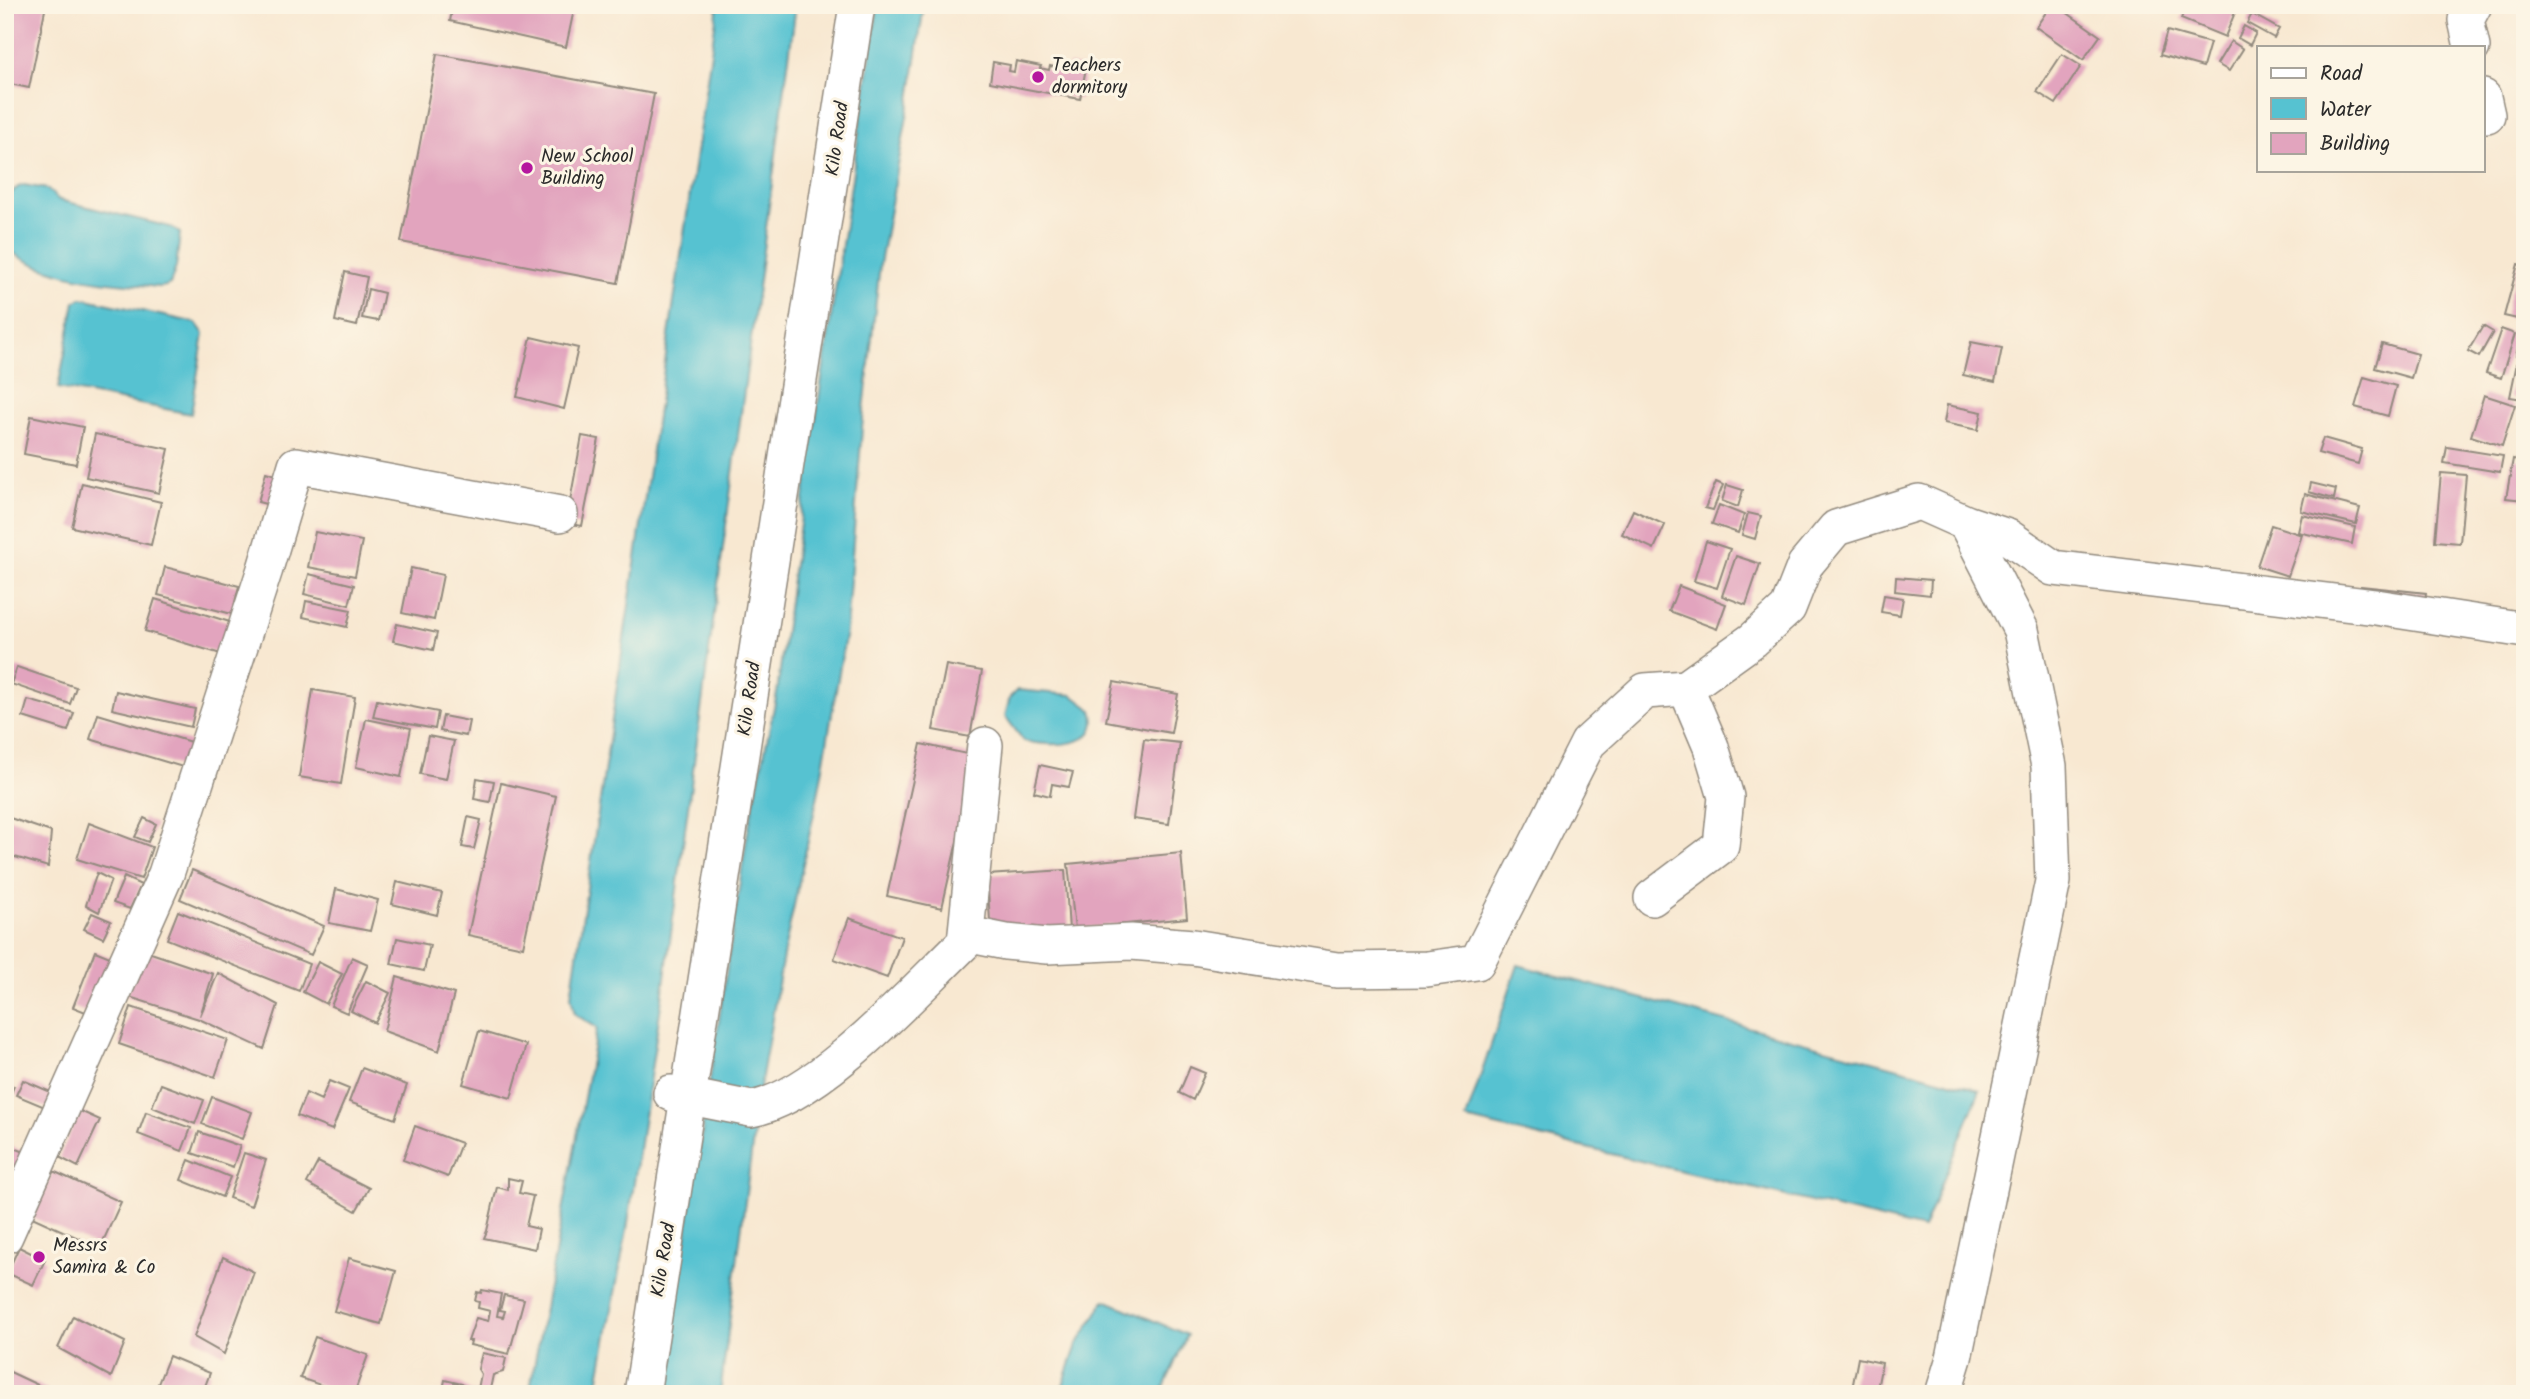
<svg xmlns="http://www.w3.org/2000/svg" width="2530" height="1399" font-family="Kalam,sans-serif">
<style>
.water{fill:#56c2d1;stroke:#40767e;stroke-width:2}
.building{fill:#e2a4be}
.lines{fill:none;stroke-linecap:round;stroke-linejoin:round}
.minor-casing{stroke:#928a7e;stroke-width:38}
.minor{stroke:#fff;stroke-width:35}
.poi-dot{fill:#b5179e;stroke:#fcf5e5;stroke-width:2.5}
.labels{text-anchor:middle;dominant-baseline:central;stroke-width:6;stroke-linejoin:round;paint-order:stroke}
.poi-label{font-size:19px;fill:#2b2b2b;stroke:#fcf5e5;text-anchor:start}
.street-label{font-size:19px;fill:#2b2b2b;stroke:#fcf5e5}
</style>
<rect width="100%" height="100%" fill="#fcf5e5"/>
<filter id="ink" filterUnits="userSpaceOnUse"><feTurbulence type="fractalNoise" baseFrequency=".0143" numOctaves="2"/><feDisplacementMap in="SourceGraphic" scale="14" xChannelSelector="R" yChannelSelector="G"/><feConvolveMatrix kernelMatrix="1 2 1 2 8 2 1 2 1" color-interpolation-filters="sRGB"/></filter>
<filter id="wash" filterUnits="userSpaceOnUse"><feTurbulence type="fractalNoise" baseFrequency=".00686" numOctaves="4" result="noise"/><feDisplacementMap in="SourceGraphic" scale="28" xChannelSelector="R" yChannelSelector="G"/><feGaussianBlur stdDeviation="1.57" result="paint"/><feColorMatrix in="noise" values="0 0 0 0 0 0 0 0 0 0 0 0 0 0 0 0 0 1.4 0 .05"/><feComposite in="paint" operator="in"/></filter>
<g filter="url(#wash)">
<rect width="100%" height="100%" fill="#f8e8d1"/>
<path class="water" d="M 718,5 L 796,5 L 665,978 L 627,1229 L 596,1394 L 529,1394 L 597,1028 L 575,1014 L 571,996 Z
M 878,5 L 924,5 L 910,100 L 880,264 L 862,428 L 846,631 L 819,790 L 783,956 L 759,1093 L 720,1394 L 662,1394 L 747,836 L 777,693 L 793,571 Z
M 24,185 L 47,189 L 59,200 L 170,227 L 180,233 L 176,267 L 170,284 C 161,290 150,285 139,285 C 96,282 40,275 5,247 C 5,228 0,190 24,185 Z
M 82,298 L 196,323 L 204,334 L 191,414 L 58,388 L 75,302 Z
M 1017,690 L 1072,695 L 1092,710 C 1105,750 1048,746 1024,741 L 1005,716 L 1010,697 Z
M 1518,965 L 1980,1090 L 1923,1229 L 1466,1119 Z
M 1105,1300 L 1187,1335 L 1161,1394 L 1060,1394 L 1077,1345 Z"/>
<g id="blocks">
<path class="building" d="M 5,5 L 46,5 L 29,88 L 5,83 Z
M 414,5 L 431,5 L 430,10 Z
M 453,5 L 516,5 L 537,10 L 538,5 L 575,5 L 566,47 L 450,21 Z
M 2051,5 L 2056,5 L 2100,36 L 2083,60 L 2036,27 Z
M 2186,5 L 2238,5 L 2225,37 L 2181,19 Z
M 2252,14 L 2279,29 L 2274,38 L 2247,23 Z
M 2244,26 L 2256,33 L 2250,45 L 2238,38 Z
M 2167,31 L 2210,43 L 2203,67 L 2160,55 Z
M 2231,41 L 2243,49 L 2229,71 L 2217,64 Z
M 437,54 L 654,94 L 618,283 L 401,242 Z
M 2062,54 L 2081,66 L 2056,104 L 2037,92 Z
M 1016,61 L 1041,66 L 1040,68 L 1049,70 L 1050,66 L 1068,70 L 1069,64 L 1086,68 L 1080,99 L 990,82 L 993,62 L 1010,65 L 1009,71 L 1014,72 Z
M 2518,264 L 2525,266 L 2525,311 L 2522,320 L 2504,316 Z
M 345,272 L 367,277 L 357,326 L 335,321 Z
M 368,289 L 384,293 L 378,321 L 362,318 Z
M 2483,326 L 2493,332 L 2479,357 L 2468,351 Z
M 2501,329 L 2515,334 L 2501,378 L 2486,373 Z
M 2522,329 L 2525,329 L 2525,358 L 2516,356 Z
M 531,337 L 578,348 L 564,409 L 517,397 Z
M 1971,342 L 2002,348 L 1995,382 L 1963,375 Z
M 2382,344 L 2418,354 L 2411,378 L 2375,368 Z
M 2517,363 L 2525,364 L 2523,399 L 2510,397 Z
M 2364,377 L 2396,386 L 2388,416 L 2355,407 Z
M 2484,395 L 2515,405 L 2502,446 L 2471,436 Z
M 1947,405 L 1982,412 L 1978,430 L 1944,423 Z
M 31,416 L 83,427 L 76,464 L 24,454 Z
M 95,434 L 169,449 L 159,493 L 86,477 Z
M 582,436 L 599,439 L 582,526 L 566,523 Z
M 2323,438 L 2362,449 L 2358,464 L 2318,453 Z
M 2447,447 L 2503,456 L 2500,472 L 2444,463 Z
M 2513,459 L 2525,461 L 2524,500 L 2506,498 Z
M 266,472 L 278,476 L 270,505 L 258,502 Z
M 2441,473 L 2466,475 L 2460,543 L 2435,541 Z
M 1716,482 L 1723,485 L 1713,510 L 1705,508 Z
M 82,483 L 161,502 L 151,545 L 72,527 Z
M 2311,483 L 2336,489 L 2334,499 L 2309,492 Z
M 1727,485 L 1743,490 L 1738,507 L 1722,501 Z
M 2305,494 L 2360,508 L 2356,524 L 2301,511 Z
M 1719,505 L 1744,515 L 1738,533 L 1712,524 Z
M 1633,510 L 1665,525 L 1654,549 L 1622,534 Z
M 1748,513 L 1761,516 L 1755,539 L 1742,535 Z
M 2302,515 L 2355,527 L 2352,544 L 2298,532 Z
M 2271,525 L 2302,535 L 2288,576 L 2257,566 Z
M 315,532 L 362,541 L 355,576 L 308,567 Z
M 1706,541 L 1730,549 L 1717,588 L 1694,581 Z
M 1736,556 L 1760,564 L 1746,605 L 1722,596 Z
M 165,567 L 239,586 L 232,614 L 158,595 Z
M 411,568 L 443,575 L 434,620 L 402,613 Z
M 309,574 L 354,585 L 349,605 L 304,594 Z
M 1896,577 L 1931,580 L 1930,595 L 1895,591 Z
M 1679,586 L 1726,604 L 1717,629 L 1669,611 Z
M 2361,586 L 2426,593 L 2424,607 L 2360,600 Z
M 1884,595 L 1903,598 L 1900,615 L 1881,612 Z
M 155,599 L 233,623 L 224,655 L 145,631 Z
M 306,601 L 351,610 L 347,627 L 303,617 Z
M 397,624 L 437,633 L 433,650 L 393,641 Z
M 946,665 L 982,671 L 970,737 L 933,730 Z
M 17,667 L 76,687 L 70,704 L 11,684 Z
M 1114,682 L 1178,694 L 1171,733 L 1106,721 Z
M 313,690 L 355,697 L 341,784 L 299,777 Z
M 116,691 L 195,709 L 191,727 L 112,709 Z
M 28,700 L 74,713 L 68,731 L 23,717 Z
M 377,700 L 438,712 L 435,729 L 373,717 Z
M 98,714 L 194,743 L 186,768 L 90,739 Z
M 443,716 L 469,721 L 466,736 L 440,731 Z
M 366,719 L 411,728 L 401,777 L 356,767 Z
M 428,736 L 454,741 L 446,779 L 420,774 Z
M 1144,739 L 1180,743 L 1169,824 L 1133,819 Z
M 921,744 L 976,756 L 942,908 L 887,896 Z
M 1040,765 L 1073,772 L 1069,787 L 1052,784 L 1050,796 L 1034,792 Z
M 477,778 L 494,781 L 490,802 L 474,799 Z
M 501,783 L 556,796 L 523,947 L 468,935 Z
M 7,817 L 51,832 L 48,867 L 5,854 Z
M 468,817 L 481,820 L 474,849 L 462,847 Z
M 144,818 L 156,824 L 148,842 L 135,837 Z
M 89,823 L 152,847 L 141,879 L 77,859 Z
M 1181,853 L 1187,918 L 1075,929 L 1068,864 Z
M 192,870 L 324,926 L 311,955 L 180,899 Z
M 1065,870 L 1069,930 L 991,936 L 987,875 Z
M 97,873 L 111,880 L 99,912 L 86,905 Z
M 124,877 L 141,885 L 130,909 L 113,903 Z
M 397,882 L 442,893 L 437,915 L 392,904 Z
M 336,889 L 378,900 L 370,931 L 329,923 Z
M 178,911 L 309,964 L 299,991 L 167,939 Z
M 92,913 L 111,921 L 103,938 L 84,929 Z
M 849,918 L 902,937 L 887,978 L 834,959 Z
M 397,938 L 430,945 L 424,971 L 391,964 Z
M 95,951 L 115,959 L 93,1015 L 73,1007 Z
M 145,951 L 213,974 L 200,1016 L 218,973 L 278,1005 L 264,1049 L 199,1019 L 126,996 Z
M 352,957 L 368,964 L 347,1013 L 331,1006 Z
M 318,962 L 342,974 L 326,1004 L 303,992 Z
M 397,977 L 454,994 L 439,1051 L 384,1031 Z
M 366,981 L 390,993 L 375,1023 L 351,1011 Z
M 131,1007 L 228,1040 L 215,1077 L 119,1044 Z
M 479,1031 L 526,1045 L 511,1098 L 463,1084 Z
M 1190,1067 L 1205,1073 L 1193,1100 L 1179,1093 Z
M 362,1068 L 407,1085 L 395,1119 L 349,1102 Z
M 23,1080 L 53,1093 L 47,1108 L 16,1095 Z
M 329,1081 L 349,1089 L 332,1130 L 297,1116 L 306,1093 L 321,1100 Z
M 5,1083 L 14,1086 L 5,1108 Z
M 161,1084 L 204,1100 L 195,1124 L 152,1107 Z
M 212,1097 L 252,1112 L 242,1139 L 202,1124 Z
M 80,1111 L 100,1120 L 78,1167 L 59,1157 Z
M 146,1112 L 191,1128 L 182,1151 L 138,1134 Z
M 415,1126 L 461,1143 L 448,1177 L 403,1160 Z
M 199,1132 L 240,1146 L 233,1167 L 192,1153 Z
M 5,1144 L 27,1153 L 5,1197 Z
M 244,1153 L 266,1160 L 251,1206 L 229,1198 Z
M 189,1160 L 230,1177 L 222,1197 L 181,1180 Z
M 318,1162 L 369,1188 L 356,1211 L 307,1183 Z
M 53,1171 L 121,1202 L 100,1248 L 32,1217 Z
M 508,1178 L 522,1181 L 519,1193 L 533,1196 L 526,1226 L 539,1229 L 535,1249 L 484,1238 L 487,1231 L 497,1187 L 508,1190 Z
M 19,1247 L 45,1260 L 33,1285 L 7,1273 Z
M 223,1257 L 254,1272 L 224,1354 L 194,1337 Z
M 349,1258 L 396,1271 L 381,1324 L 334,1311 Z
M 482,1290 L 501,1294 L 497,1316 L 503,1317 L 505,1311 L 500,1310 L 504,1295 L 524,1299 L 509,1354 L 470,1345 L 471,1341 L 468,1341 L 476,1318 L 488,1321 L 490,1311 L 478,1308 L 479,1302 L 475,1301 L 477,1292 L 481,1293 Z
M 73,1316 L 125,1342 L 111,1377 L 58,1348 Z
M 315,1337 L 368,1355 L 354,1394 L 346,1394 L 300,1378 Z
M 482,1353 L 506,1358 L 503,1372 L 493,1375 L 489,1394 L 477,1394 L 481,1374 L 478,1369 Z
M 169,1356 L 210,1373 L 202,1394 L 154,1394 Z
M 1858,1358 L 1882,1363 L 1876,1394 L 1851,1394 Z
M 8,1371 L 57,1394 L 5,1394 L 5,1378 Z
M 445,1380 L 462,1384 L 470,1391 L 477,1394 L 442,1394 Z"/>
</g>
</g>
<g filter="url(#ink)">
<use href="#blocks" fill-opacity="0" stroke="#928a7e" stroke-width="2"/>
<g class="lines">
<g class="minor-casing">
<path id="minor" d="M 2472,47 L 2466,20 L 2474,5
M 2483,97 L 2487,115
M 1966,523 L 2008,537 L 2053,568 L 2376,607 L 2525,630
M 1652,898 L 1721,846 L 1726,797 L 1711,747 L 1686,688 L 1753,640 L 1788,608 L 1805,565 L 1836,528 L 1919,502 L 1966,523 L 2021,630 L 2049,766 L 2053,881 L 1954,1358 L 1943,1394
M 966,934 L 1006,942 L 1047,946 L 1131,942 L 1193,947 L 1337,970 L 1427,969 L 1477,962 L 1588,743 L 1645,691 L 1686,688
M 671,1093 L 751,1109 C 818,1098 915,990 965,942 L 985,745
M 5,1236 L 166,874 L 265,569 L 296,465 L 560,514
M 642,1394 L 857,5"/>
</g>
<use href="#minor" class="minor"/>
</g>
</g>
<g class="poi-dot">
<circle cx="1038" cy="77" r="7"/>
<circle cx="527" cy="168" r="7"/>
<circle cx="39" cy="1257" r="7"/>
</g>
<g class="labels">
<g class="poi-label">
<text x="1052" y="66">Teachers<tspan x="1052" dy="22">dormitory</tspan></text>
<text x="541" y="157">New School<tspan x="541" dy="22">Building</tspan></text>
<text x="53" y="1246">Messrs<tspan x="53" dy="22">Samira &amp; Co</tspan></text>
</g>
<g class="street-label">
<text transform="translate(838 139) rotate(-82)">Kilo Road</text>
<text transform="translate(750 699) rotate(-82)">Kilo Road</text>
<text transform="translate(664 1260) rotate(-81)">Kilo Road</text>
</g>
</g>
<rect width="2530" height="1399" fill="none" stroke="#fcf5e5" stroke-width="28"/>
<rect x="2257" y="46" width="228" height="126" fill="#fcf5e5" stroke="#a8a49b" stroke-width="2"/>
<rect x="2271" y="68" width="35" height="10" fill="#ffffff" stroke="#a8a49b" stroke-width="2"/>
<text x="2320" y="80" font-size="21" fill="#2b2b2b">Road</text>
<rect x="2271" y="98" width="35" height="21" fill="#56c2d1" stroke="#a8a49b" stroke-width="2"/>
<text x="2320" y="116" font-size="21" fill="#2b2b2b">Water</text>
<rect x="2271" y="133" width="35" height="21" fill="#e2a4be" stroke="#a8a49b" stroke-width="2"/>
<text x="2320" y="150" font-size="21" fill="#2b2b2b">Building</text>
</svg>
